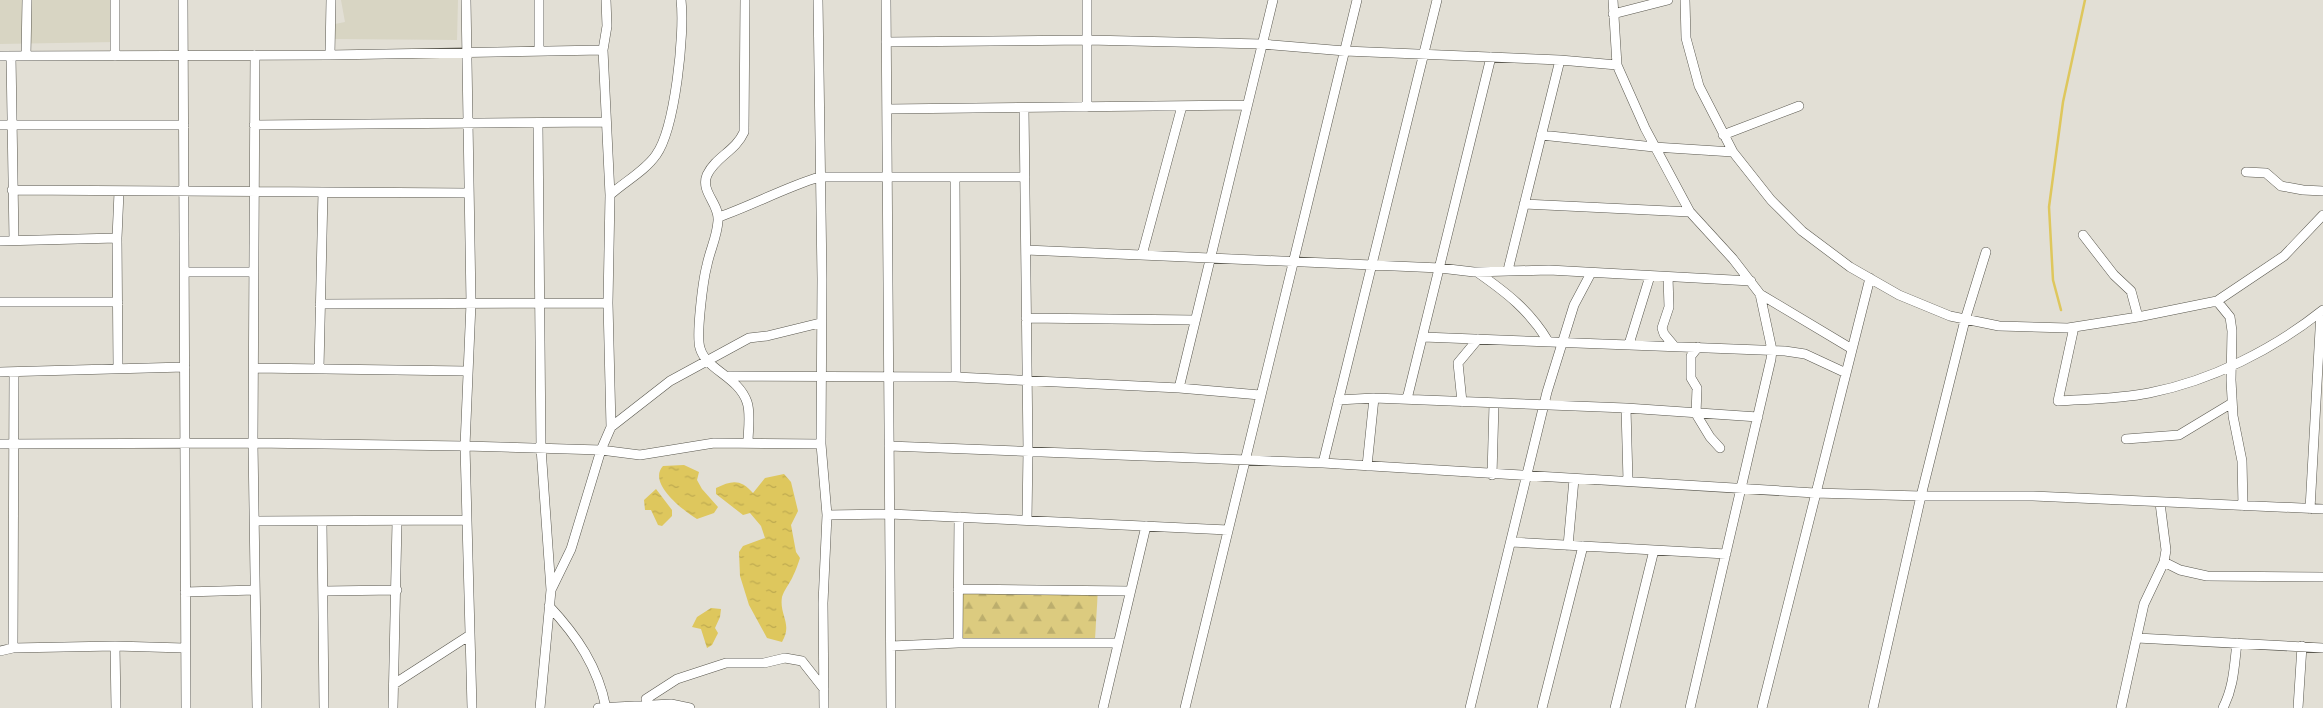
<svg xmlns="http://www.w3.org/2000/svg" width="2323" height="708" font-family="'Varela Round',sans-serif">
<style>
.built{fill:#d8d5c3}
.forest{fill:url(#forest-firs)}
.water{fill:url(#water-ripples)}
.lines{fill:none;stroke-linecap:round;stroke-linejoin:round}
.stream{stroke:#dec75d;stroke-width:2.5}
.street-casing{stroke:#59574e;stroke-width:10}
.street{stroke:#fff;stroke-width:9}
</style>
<defs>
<pattern id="forest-firs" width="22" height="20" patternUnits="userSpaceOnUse" patternTransform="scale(1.25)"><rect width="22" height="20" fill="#dccb7f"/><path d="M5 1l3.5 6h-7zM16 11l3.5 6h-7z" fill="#bcae6d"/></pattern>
<pattern id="water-ripples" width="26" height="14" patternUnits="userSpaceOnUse" patternTransform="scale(1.25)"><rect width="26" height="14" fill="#dec75d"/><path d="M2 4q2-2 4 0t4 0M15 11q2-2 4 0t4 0" fill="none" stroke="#beaa50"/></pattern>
</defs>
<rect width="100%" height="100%" fill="#e2dfd5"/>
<path class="built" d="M 0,0 L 115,0 L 115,42 L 0,44 Z
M 341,0 L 458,0 L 457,40 L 335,39 L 335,24 L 345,22 Z"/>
<path class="forest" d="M 959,585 L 1098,589 L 1095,639 L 959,641 Z"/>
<path class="water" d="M 684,465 L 699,472 L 697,480 L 702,489 L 718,507 L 714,513 L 697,519 C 684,511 647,483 663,466 Z
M 784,474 L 791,482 L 798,511 L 791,525 L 796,552 L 800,558 C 798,564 796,570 793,576 C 790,583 784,590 782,597 C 779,615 793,624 782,642 L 767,638 L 749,605 L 740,576 L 739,552 L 743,546 L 765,538 L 761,526 L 750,513 L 743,515 L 716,494 L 716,488 C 732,480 741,479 753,493 L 765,478 Z
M 656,489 L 672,510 L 672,516 L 662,526 L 658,525 L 651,510 L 645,510 L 644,500 Z
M 711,608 L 721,609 L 720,617 L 715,628 L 718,633 L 712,645 L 707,648 L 701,629 L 692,627 L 697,617 Z"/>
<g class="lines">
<path class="stream" d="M 2061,310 L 2053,280 L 2049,207 L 2063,102 L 2085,0"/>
<g class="street-casing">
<path id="street" d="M 115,0 L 115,56
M 183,0 L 186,708
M 466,0 L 471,303 L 465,446 L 472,708
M 539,0 L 539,51
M 745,0 L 744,132 C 735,152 716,156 707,175 C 700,192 720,204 718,221 C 717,237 710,250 707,265 C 703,280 696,335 700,348 C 706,370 738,376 747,402 C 751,413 748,431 748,443
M 818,0 L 822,279 L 821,444 L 827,515 L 823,603 L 824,708
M 886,0 L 891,708
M 1087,0 L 1087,107
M 1613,0 L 1617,65 L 1645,128 L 1690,212 L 1733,259 L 1760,294 L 1852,349
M 1685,0 L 1686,38 L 1699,86 L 1733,152 L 1771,200 L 1802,231 L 1850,267 L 1899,295 L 1950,316 L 1999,326 L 2068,328 L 2138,317 L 2217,301 L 2284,256 L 2323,215
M 1613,14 L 1668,0
M 886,42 L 1088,40 L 1262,44 L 1345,51 L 1560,60 L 1617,65
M 255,55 L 253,443 L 257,708
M 330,55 L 331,0
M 0,56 L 330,55 L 603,50
M 11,56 L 14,240
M 26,56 L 27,0
M 1024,108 L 1028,450 L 1027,520
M 887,109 L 1247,105
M 538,124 L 541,448 L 551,590 L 540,708
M 0,125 L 184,125
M 254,125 L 605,122
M 1541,135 L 1654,147 L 1733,152
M 1723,135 L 1799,106
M 2246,172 L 2266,173 L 2281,186 L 2303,190 L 2323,191
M 955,177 L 956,377
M 12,190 L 468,193
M 610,195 C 624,182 645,171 656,155 C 675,129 685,33 681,0
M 1524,204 L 1690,212
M 719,217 C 753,205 784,188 819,177 L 1025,177
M 2083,235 L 2114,275 L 2131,291 L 2138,317
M 0,241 L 117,238
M 1026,250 L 1440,268 L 1474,272 L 1549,270 L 1751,281
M 1142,255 L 1182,106
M 1508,270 L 1560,60
M 185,272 L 254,272
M 1477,272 C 1507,293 1529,310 1548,341
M 1668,277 L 1669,307 L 1662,328 L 1664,334 L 1674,346
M 2217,301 L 2230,317 L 2232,331 L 2231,380 L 2233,416 L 2242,461 L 2243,506
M 0,302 L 118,302
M 320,304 L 608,303
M 1026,318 L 1195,320
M 2074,327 L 2058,401 C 2088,399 2119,399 2149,393 C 2211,381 2274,349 2323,310
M 1423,337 L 1785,351 L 1805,354 L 1846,373
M 1629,344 L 1650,276
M 1698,347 L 1691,356 L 1691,378 L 1697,388 L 1696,414 L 1710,437 L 1720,448
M 118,368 L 117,238 L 119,192
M 254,368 L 467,371
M 319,368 L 323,192
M 0,372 L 185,367
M 729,376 L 956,377 L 1179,388 L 1260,395
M 1179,388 L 1273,0
M 1407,399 L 1491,57
M 1338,400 L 1374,398 L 1626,408 L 1758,417
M 1462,402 L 1458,363 L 1478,339
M 1626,408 L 1628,481
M 611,427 L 670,381 L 749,338 L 767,336 L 820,323
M 2126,439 L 2179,435 L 2232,403
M 0,444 L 253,443 L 465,446 L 601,450 L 640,455 L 714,443 L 821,444
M 889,446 L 1323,463 L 1815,493 L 1921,496 L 2033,496 L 2323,509
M 1323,463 L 1437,0
M 1367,466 L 1374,398
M 1492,475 L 1494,404
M 2310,509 L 2321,312
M 827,515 L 890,514 L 1228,530
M 255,521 L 466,520
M 322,522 L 324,708
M 1511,542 L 1726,554
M 1568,546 L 1574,479
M 2164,562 L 2180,570 L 2207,576 L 2323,577
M 958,589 L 1130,591
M 551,590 L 571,549 L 601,450 L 611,427 L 608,303 L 610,195 L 603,50 L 607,26 L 606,0
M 324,591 L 397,590
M 185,592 L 255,590
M 549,606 C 577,636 598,667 606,708
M 2137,638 L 2323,648
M 958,643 L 959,517
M 115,646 L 116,708
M 891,646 L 958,643 L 1117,643
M 13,648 L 14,372
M 0,651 L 13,648 L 115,646 L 184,648
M 394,684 L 470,635
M 646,699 L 677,679 L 726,663 L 764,663 L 785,658 L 802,661 L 824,689
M 393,708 L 397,522
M 598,708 L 671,704 L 690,708
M 1103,708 L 1146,526
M 1185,708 L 1357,0
M 1470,708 L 1547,392 L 1574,305 L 1591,273
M 1542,708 L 1583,546
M 1615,708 L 1654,550
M 1690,708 L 1771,359 L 1772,350 L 1760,294
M 1762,708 L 1870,278
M 1873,708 L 1921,496 L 1965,320 L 1986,252
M 2121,708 L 2144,604 L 2164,562 L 2166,550 L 2160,503
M 2223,708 C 2234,686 2234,667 2237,643
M 2298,708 L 2302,646"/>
</g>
<use href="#street" class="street"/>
</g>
</svg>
